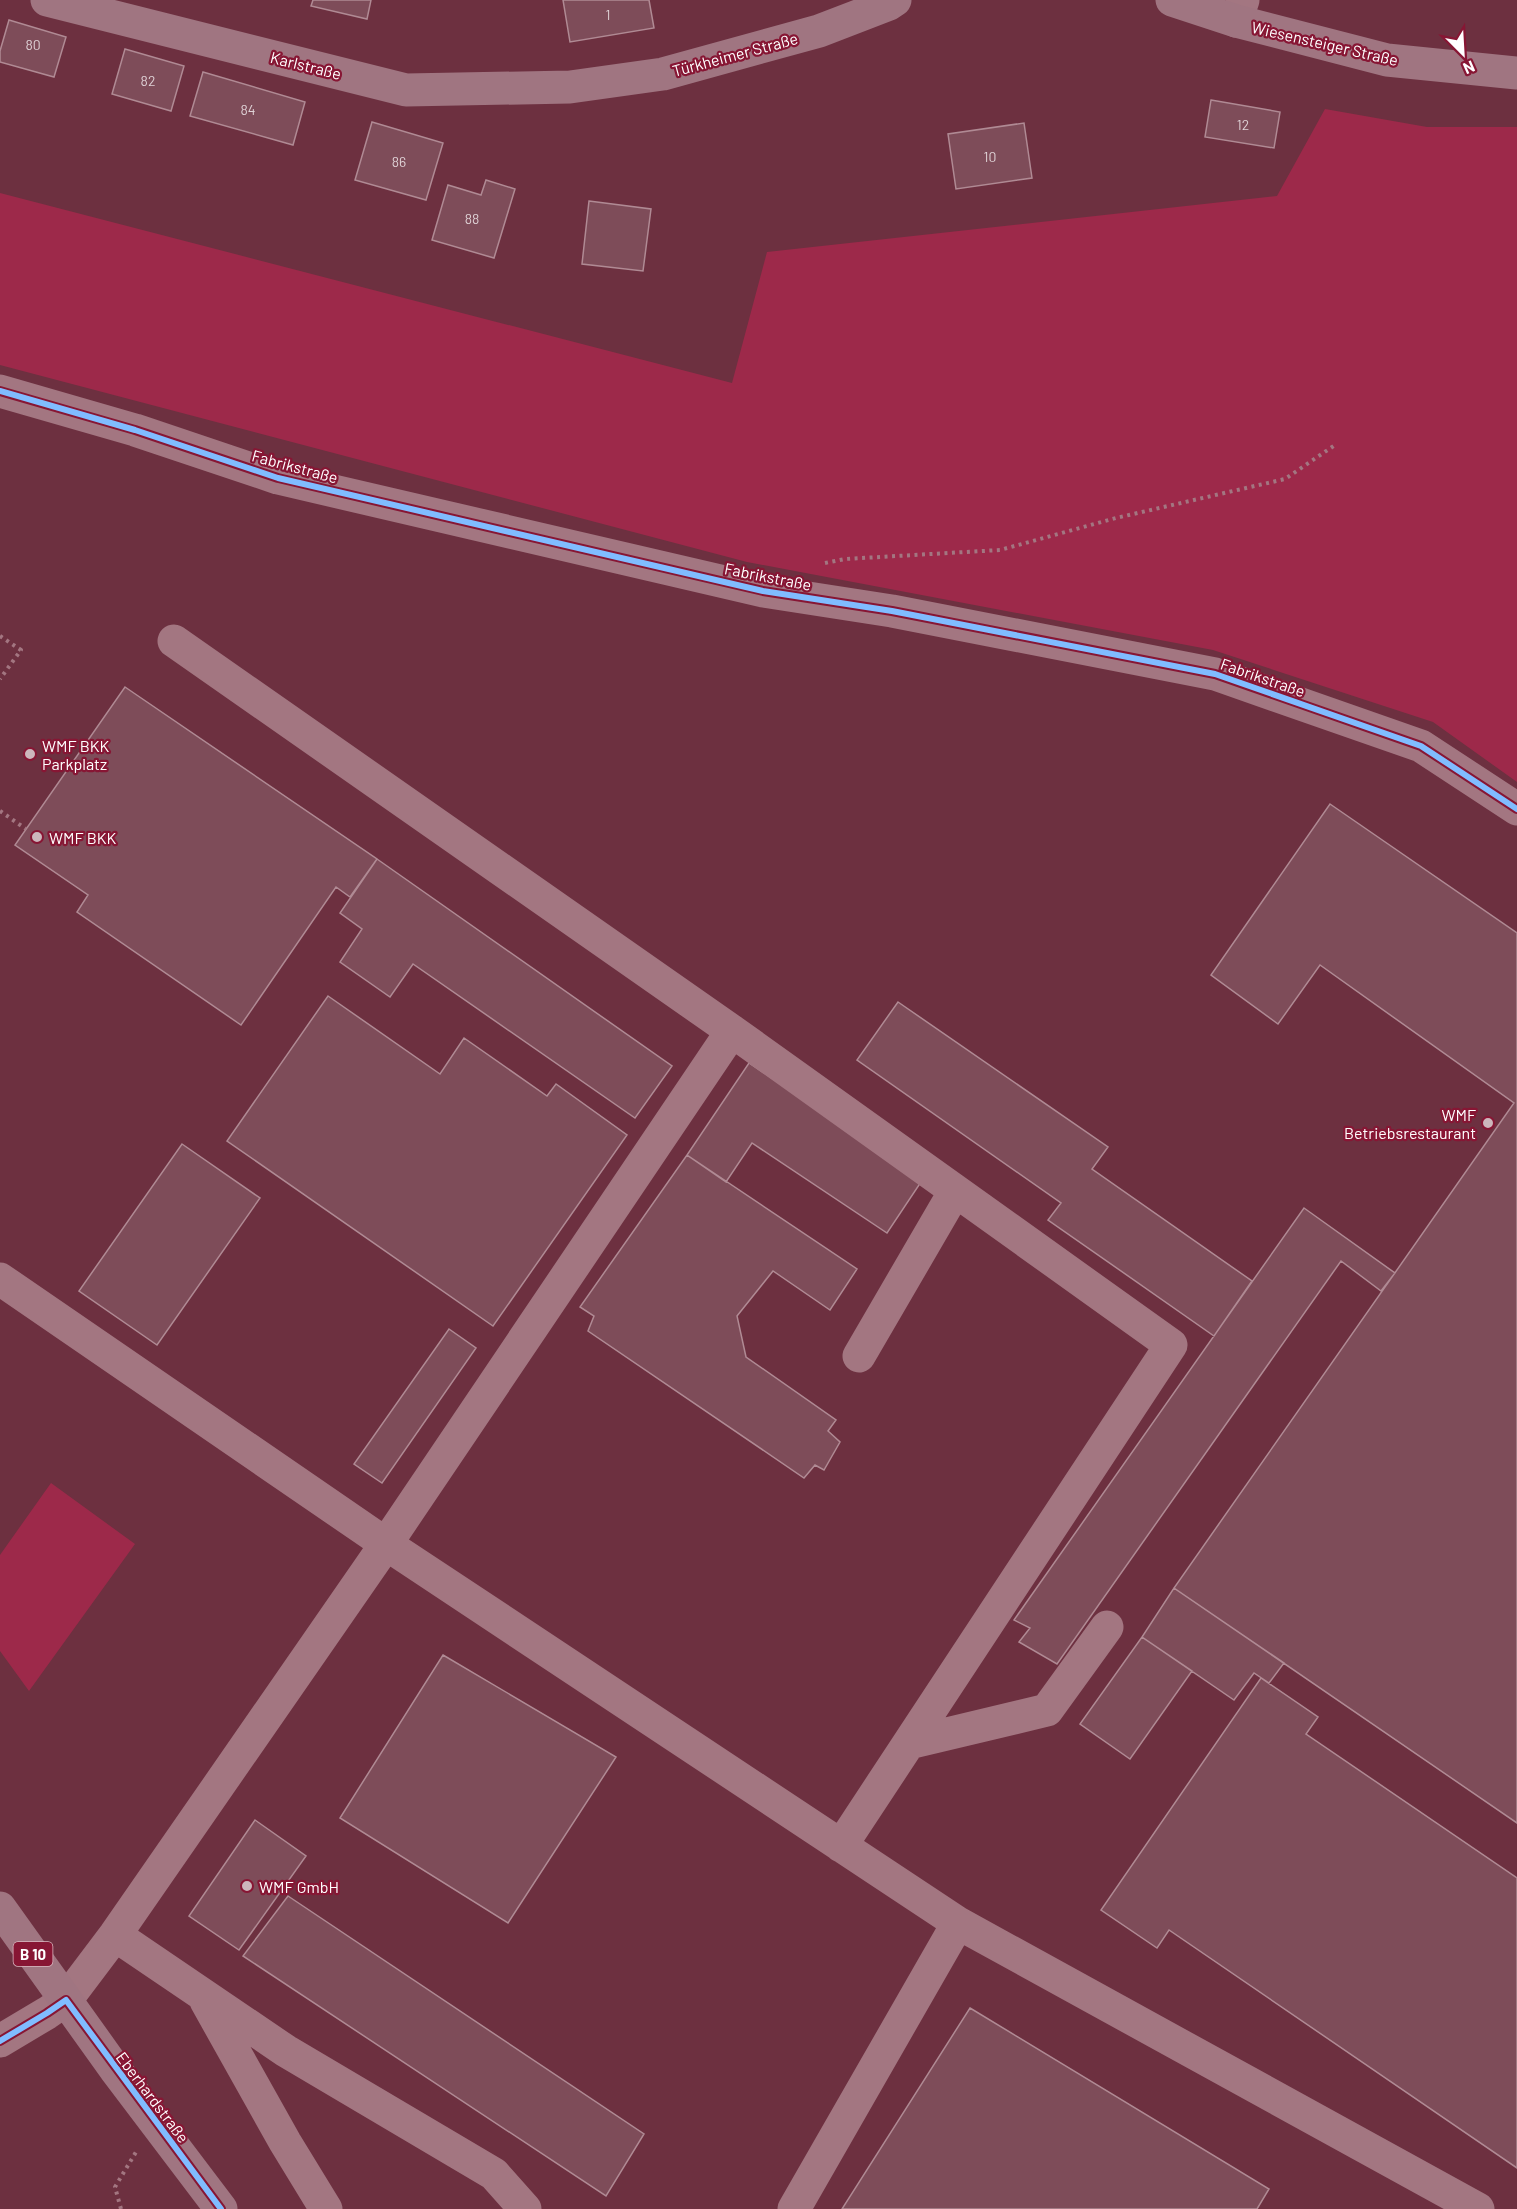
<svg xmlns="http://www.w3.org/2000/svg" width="1517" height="2209" font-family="Barlow,sans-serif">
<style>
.green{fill:#9d294a}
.building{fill:#7e4c59;stroke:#b08a94;stroke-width:1.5}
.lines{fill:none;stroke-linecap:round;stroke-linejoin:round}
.path{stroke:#a37681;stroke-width:4;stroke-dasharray:3 4.5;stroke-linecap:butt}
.minor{stroke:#a37681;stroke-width:33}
.major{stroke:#a07581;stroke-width:33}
.cycleway-casing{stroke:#871634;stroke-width:10}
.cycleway{stroke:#80bcff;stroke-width:6}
.poi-dot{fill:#ccb7bc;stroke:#871634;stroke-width:2}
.labels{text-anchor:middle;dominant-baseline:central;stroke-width:4.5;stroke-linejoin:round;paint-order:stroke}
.number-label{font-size:14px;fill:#dfd2d6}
.shield{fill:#871634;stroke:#dbb9c2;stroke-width:1.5}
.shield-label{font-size:15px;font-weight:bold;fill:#fff}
.street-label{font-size:16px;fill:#fff;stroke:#871634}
.poi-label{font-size:16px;fill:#fff;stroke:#871634;text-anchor:start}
</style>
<rect width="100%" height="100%" fill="#6d3040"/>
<path class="green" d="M 1325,109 L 1427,127 L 1517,127 L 1517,782 L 1433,722 L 1213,650 L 747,562 L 0,365 L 0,193 L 732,383 L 767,252 L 1277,196 Z
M 51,1483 L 135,1544 L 29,1691 L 0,1651 L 0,1555 Z"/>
<path class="building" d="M 313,0 L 371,0 L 367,19 L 311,6 Z
M 563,0 L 649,0 L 654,28 L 570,42 Z
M 9,20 L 66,37 L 54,77 L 0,62 L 0,51 Z
M 125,49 L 184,66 L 171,111 L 112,94 Z
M 203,72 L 305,102 L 293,145 L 190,116 Z
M 1211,100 L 1280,112 L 1274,148 L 1205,137 Z
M 372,122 L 443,143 L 426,200 L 355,180 Z
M 1024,123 L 1032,178 L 956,189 L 948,134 Z
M 486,180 L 515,189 L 494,258 L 432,240 L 448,185 L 481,195 Z
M 589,201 L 651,209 L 643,271 L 582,264 Z
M 125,687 L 377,859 L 350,897 L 336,887 L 241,1025 L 77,912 L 88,895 L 15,845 Z
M 1330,804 L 1517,933 L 1517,1823 L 1174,1588 L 1514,1103 L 1320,965 L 1278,1024 L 1211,975 Z
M 377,859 L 672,1066 L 635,1118 L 413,964 L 390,997 L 340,962 L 362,929 L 340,913 Z
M 328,996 L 440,1074 L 464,1038 L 547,1096 L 556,1084 L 627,1135 L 493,1326 L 227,1141 Z
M 898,1002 L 1108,1147 L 1092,1169 L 1252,1281 L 1214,1336 L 1048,1220 L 1061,1203 L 857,1060 Z
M 749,1063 L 923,1179 L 887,1233 L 752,1143 L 726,1182 L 687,1155 Z
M 182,1144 L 260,1198 L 157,1345 L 79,1291 Z
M 687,1155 L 857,1269 L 830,1310 L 773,1271 L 737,1316 L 746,1357 L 836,1420 L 828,1431 L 840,1442 L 824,1470 L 815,1465 L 804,1478 L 588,1331 L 594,1316 L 580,1307 Z
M 1304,1208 L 1395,1273 L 1381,1291 L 1341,1261 L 1057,1664 L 1019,1642 L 1030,1628 L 1014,1620 Z
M 449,1329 L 476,1348 L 382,1483 L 354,1464 Z
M 1174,1588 L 1284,1663 L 1269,1683 L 1254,1673 L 1234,1700 L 1142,1637 Z
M 1142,1637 L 1192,1671 L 1130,1759 L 1080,1724 Z
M 443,1655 L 616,1757 L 508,1923 L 340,1818 Z
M 1261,1678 L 1318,1717 L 1306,1734 L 1517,1878 L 1517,2168 L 1169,1930 L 1157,1948 L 1101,1910 Z
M 255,1820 L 306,1856 L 239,1950 L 189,1916 Z
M 288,1896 L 644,2134 L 606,2196 L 243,1956 Z
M 970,2008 L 1269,2189 L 1257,2209 L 842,2209 Z"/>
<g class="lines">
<path class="path" d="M 825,563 L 845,559 L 1000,550 L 1116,518 L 1285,479 L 1335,445
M 0,636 L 21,650 L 0,679
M 0,811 L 26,829
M 121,2209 L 115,2187 L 136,2152"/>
<path class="minor" d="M 1236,21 L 1243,0
M 0,391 L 135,430 L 278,478 L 763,591 L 892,611 L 1215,674 L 1421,746 L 1517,809
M 174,641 L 732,1031 L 1171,1345 L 841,1846
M 0,1279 L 386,1544 L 958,1923 L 1478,2209
M 859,1356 L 955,1191
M 909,1743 L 1047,1710 L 1107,1627
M 115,1935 L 286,2051 L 494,2174 L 525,2209
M 206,2001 L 285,2142 L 326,2209
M 0,2041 L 47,2013 L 66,2000 L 115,1935 L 386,1544 L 732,1031
M 794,2209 L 958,1923"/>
<path class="major" d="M 47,0 L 406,90 L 570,87 L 663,74 L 819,31 L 889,4 L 895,0
M 1172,0 L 1236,21 L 1387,60 L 1517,73
M 0,1908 L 115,2069 L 221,2209"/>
<g class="cycleway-casing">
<path id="cycleway" d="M 0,391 L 135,430 L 278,478 L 763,591 L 892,611 L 1215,674 L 1421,746 L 1517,809
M 0,2041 L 47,2013 L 66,2000 L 221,2209"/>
</g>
<use href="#cycleway" class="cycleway"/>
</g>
<g class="poi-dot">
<circle cx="30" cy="754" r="6"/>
<circle cx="37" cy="837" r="6"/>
<circle cx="1488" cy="1123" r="6"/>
<circle cx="247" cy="1886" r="6"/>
</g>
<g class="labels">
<g class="number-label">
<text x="608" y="14">1</text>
<text x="33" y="44">80</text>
<text x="148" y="80">82</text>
<text x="248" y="109">84</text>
<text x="1243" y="124">12</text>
<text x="990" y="156">10</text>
<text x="399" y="161">86</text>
<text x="472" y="218">88</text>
</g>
<rect class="shield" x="13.5" y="1942" width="39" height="24" rx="4.5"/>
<g class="shield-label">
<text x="33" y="1954">B 10</text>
</g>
<g class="street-label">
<text transform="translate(1325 43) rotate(13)">Wiesensteiger Straße</text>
<text transform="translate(735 54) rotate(-15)">Türkheimer Straße</text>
<text transform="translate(306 65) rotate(14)">Karlstraße</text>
<text transform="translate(295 466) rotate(15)">Fabrikstraße</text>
<text transform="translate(768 576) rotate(11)">Fabrikstraße</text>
<text transform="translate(1263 677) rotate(19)">Fabrikstraße</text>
<text transform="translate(153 2097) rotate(53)">Eberhardstraße</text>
</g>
<g class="poi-label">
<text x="42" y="745">WMF BKK<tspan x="42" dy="18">Parkplatz</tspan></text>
<text x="49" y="837">WMF BKK</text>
<text x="1476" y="1114" text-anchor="end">WMF<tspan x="1476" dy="18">Betriebsrestaurant</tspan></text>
<text x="259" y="1886">WMF GmbH</text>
</g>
</g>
<g transform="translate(1463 54) rotate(156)" stroke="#871634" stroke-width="4.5" paint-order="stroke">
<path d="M0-4.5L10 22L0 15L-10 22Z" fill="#ffffff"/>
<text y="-9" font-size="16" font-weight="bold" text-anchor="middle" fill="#ffffff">N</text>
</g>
</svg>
